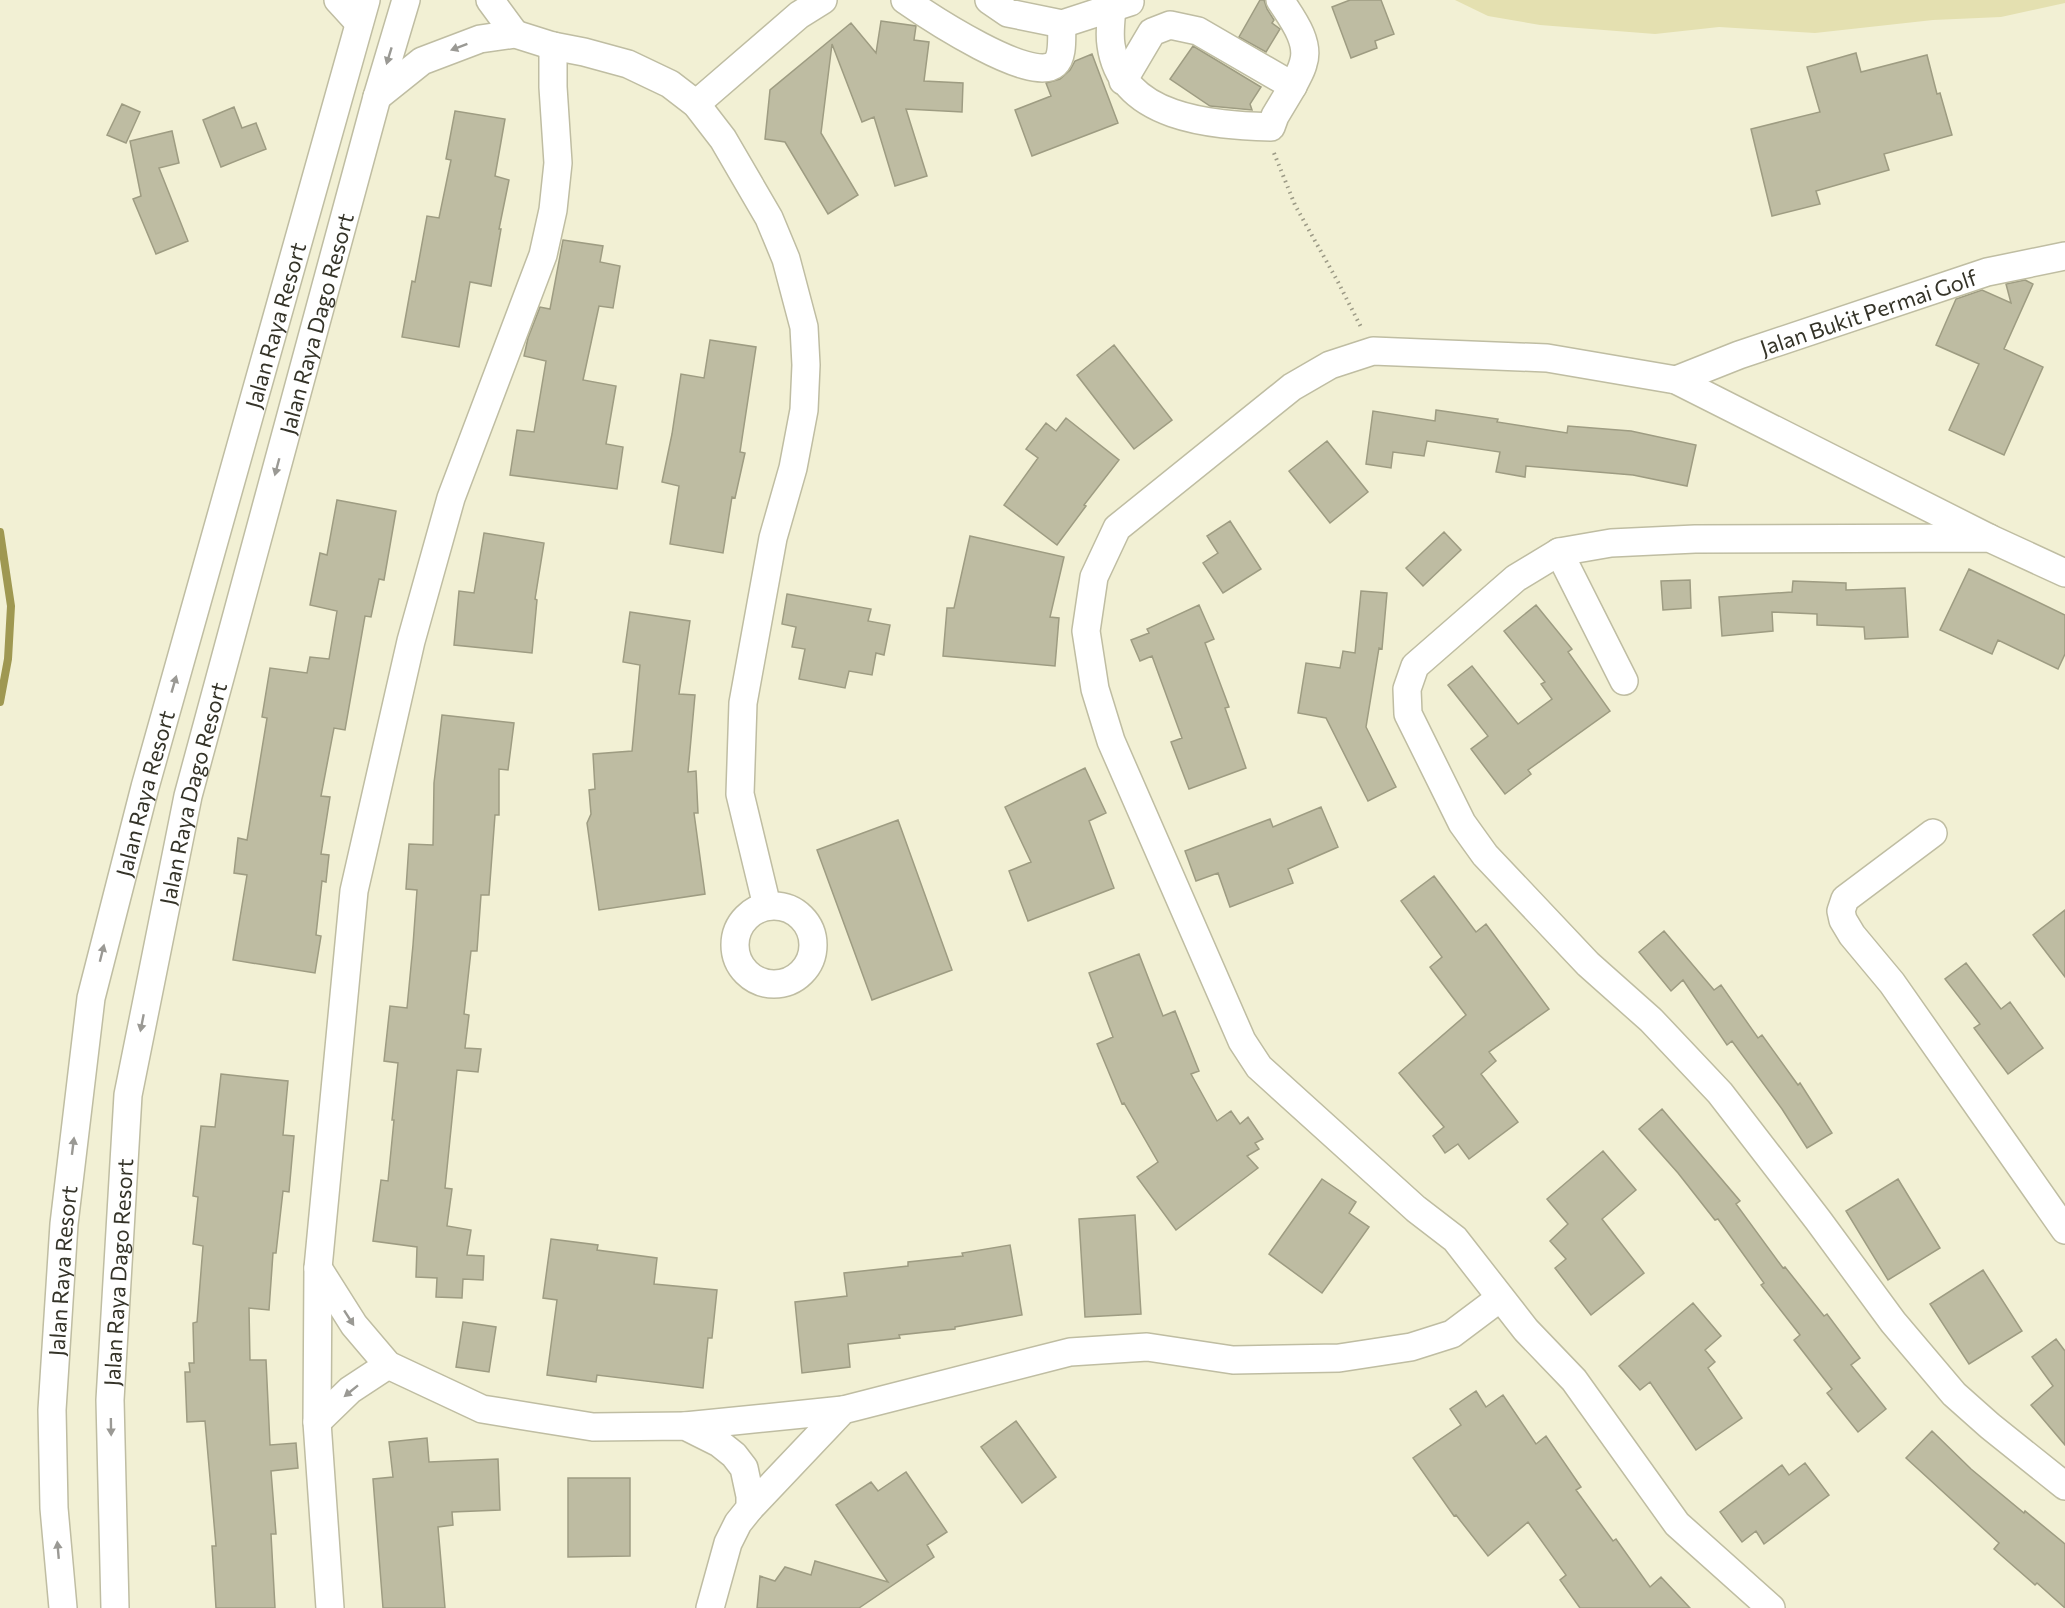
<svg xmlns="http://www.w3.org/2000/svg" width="2065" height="1608" font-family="Commissioner,sans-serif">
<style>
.green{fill:#e4e0b0}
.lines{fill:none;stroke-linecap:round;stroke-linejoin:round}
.stream{stroke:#9f9851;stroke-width:8}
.building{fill:#bebca2;stroke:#9e9c82;stroke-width:1.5}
.minor-casing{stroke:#bfbda2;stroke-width:30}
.path{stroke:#9c9a86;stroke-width:4;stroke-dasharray:1.5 4.5;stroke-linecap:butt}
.minor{stroke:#fff;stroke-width:27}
.oneway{fill:#9a9994}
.labels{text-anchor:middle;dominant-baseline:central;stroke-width:4.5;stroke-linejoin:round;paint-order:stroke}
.street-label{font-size:22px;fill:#343328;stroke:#fefde7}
</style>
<rect width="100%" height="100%" fill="#f2f0d4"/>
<path class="green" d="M 1455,0 L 2065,0 L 2065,3 L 2001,17 L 1933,20 L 1815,33 L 1719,27 L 1655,34 L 1540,25 L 1488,16 Z"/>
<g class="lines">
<path class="stream" d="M 0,532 L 11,606 L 8,659 L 0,702"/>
</g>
<path class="building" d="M 1260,0 L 1264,0 L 1267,9 L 1274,20 L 1272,23 L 1280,29 L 1266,52 L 1239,37 Z
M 1350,0 L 1381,0 L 1394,34 L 1375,41 L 1377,48 L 1351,58 L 1332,7 Z
M 881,21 L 916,26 L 914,40 L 929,42 L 924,81 L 963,83 L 962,112 L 906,109 L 927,176 L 895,186 L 874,117 L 862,122 L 832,44 L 821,133 L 858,195 L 828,214 L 785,142 L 765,139 L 770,90 L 851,23 L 876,53 Z
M 1193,46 L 1261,87 L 1250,104 L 1252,110 L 1210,106 L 1170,79 Z
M 1856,53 L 1861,72 L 1927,55 L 1937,94 L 1940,93 L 1952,135 L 1884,154 L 1889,170 L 1816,191 L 1820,204 L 1772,216 L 1751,129 L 1820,112 L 1807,67 Z
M 1092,54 L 1118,123 L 1032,156 L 1015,110 L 1051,96 L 1046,83 L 1060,79 L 1070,70 L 1075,61 Z
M 122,104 L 140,112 L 126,143 L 107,135 Z
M 234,107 L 242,128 L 256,123 L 266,149 L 221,167 L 203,120 Z
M 455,111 L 505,119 L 495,176 L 509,180 L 499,229 L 501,229 L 491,286 L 470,282 L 459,347 L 402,337 L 412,281 L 415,282 L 427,216 L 439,218 L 451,160 L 446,159 Z
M 172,131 L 179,163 L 159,168 L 188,241 L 156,254 L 133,199 L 141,196 L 130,141 Z
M 563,240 L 603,246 L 600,262 L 620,266 L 613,308 L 599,306 L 583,380 L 616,386 L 606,444 L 623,447 L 617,489 L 510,475 L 517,430 L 534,432 L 546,361 L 524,356 L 528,338 L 540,307 L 550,309 Z
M 2025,280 L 2033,284 L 2004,349 L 2043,367 L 2004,455 L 1949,430 L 1979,364 L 1936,345 L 1956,299 L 1982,290 L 2011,303 L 2006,284 Z
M 710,340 L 756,347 L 740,452 L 745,453 L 735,498 L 732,497 L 723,553 L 670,544 L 679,486 L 662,482 L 672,434 L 681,374 L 704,378 Z
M 1114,345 L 1172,420 L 1134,449 L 1077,375 Z
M 1436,410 L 1498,419 L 1497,422 L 1567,433 L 1568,426 L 1631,431 L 1696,445 L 1687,486 L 1633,475 L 1526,466 L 1525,477 L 1496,472 L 1500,452 L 1427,441 L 1424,456 L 1393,452 L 1391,468 L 1366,464 L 1373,411 L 1435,421 Z
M 1066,418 L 1119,460 L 1084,505 L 1086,506 L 1057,545 L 1004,505 L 1038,458 L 1026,449 L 1046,423 L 1056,431 Z
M 1327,441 L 1368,492 L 1330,523 L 1289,471 Z
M 337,500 L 396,511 L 384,580 L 379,579 L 371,617 L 365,616 L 345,730 L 334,728 L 321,796 L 330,797 L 321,854 L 329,855 L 326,882 L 322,881 L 316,935 L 321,936 L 315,973 L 233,960 L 247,875 L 234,873 L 238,838 L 247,840 L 267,718 L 262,717 L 270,668 L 307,673 L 310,657 L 329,659 L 337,611 L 310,605 L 320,553 L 327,555 Z
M 1230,521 L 1261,569 L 1223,593 L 1203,563 L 1218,553 L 1207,536 Z
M 1444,532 L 1461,550 L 1423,586 L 1406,568 Z
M 484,533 L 544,543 L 535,599 L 537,600 L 532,653 L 454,645 L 459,591 L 474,593 Z
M 970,536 L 1064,557 L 1050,617 L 1059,618 L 1055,666 L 943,656 L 947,608 L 954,608 Z
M 1969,569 L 2065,615 L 2065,654 L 2058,669 L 1998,640 L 1992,654 L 1940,630 Z
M 1690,580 L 1691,608 L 1663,610 L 1661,581 Z
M 1793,581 L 1846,583 L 1846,590 L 1905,588 L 1908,637 L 1865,639 L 1864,627 L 1817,625 L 1817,614 L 1772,612 L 1773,631 L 1722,636 L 1719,597 L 1792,592 Z
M 1361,591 L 1387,593 L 1382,649 L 1379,648 L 1366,727 L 1396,787 L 1368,801 L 1326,718 L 1298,713 L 1306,663 L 1340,668 L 1343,651 L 1355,653 Z
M 787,594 L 871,609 L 868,621 L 890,625 L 884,655 L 876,653 L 872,675 L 849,671 L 845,688 L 799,679 L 805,649 L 792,647 L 796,627 L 782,624 Z
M 1199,605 L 1214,639 L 1205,643 L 1229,707 L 1225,708 L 1246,768 L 1189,789 L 1171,742 L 1182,738 L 1152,656 L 1140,661 L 1131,640 L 1149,633 L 1147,629 Z
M 1536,605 L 1572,649 L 1568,652 L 1610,711 L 1528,770 L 1531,774 L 1505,794 L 1471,749 L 1488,736 L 1448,685 L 1472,666 L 1518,724 L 1552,699 L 1541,684 L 1545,682 L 1504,631 Z
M 630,612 L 690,621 L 679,694 L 695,695 L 688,772 L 696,771 L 698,813 L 694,813 L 705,894 L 599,910 L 587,823 L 591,814 L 589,790 L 595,789 L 593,754 L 632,751 L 640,665 L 623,662 Z
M 442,715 L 514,723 L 508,770 L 499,769 L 499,815 L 495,815 L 489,895 L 481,895 L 477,951 L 471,951 L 464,1014 L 469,1015 L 465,1048 L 481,1049 L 478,1072 L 457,1070 L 445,1188 L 452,1189 L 447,1226 L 471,1230 L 467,1255 L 484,1256 L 483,1280 L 463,1279 L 462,1298 L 436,1297 L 437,1278 L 416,1277 L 417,1247 L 373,1241 L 381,1180 L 388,1181 L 394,1120 L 392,1120 L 398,1063 L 384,1061 L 390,1006 L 407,1008 L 413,945 L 417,890 L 406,889 L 409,844 L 433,845 L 434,783 Z
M 1085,768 L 1106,813 L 1089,821 L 1114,888 L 1028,921 L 1009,871 L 1031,862 L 1005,807 Z
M 1321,807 L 1338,847 L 1288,869 L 1293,883 L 1230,907 L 1218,873 L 1196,881 L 1185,851 L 1270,819 L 1273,827 Z
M 898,820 L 952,970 L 872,1000 L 817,850 Z
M 1434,876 L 1476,932 L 1486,924 L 1549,1009 L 1489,1052 L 1496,1061 L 1481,1074 L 1518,1122 L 1469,1159 L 1458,1144 L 1445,1153 L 1433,1136 L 1444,1127 L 1399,1073 L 1466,1015 L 1430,967 L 1442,957 L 1401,901 Z
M 2065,910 L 2065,977 L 2033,935 Z
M 1664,931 L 1714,990 L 1721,985 L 1758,1038 L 1762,1035 L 1798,1085 L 1800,1083 L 1832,1133 L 1807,1148 L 1782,1109 L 1732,1041 L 1727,1045 L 1683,980 L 1671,991 L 1639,952 Z
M 1139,954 L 1163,1016 L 1175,1011 L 1199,1071 L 1191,1074 L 1217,1121 L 1231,1111 L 1240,1124 L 1248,1117 L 1263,1139 L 1255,1143 L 1259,1149 L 1247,1156 L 1258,1168 L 1176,1230 L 1137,1177 L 1158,1162 L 1124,1103 L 1122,1104 L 1097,1044 L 1113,1037 L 1089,973 Z
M 1966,963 L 2001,1009 L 2010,1002 L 2043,1048 L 2008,1074 L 1974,1028 L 1980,1024 L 1945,979 Z
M 221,1074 L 288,1081 L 283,1135 L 294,1136 L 289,1192 L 283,1191 L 276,1253 L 273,1253 L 269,1310 L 249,1308 L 250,1360 L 266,1360 L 270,1445 L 296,1443 L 298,1468 L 271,1471 L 276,1534 L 271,1534 L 275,1608 L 216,1608 L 212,1546 L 216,1546 L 205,1421 L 187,1422 L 185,1372 L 190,1372 L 189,1363 L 194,1363 L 193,1323 L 197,1322 L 203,1246 L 193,1244 L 198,1197 L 193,1196 L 201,1126 L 215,1127 Z
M 1662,1109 L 1740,1201 L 1736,1204 L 1783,1268 L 1785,1267 L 1824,1316 L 1827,1314 L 1860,1358 L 1851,1365 L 1886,1409 L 1858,1432 L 1827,1393 L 1832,1389 L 1794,1340 L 1800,1335 L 1761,1285 L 1764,1283 L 1718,1219 L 1715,1220 L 1678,1173 L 1639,1129 Z
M 1603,1151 L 1636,1190 L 1602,1219 L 1644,1273 L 1591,1315 L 1555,1268 L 1566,1259 L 1550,1241 L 1568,1224 L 1547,1199 Z
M 1322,1179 L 1356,1202 L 1349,1213 L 1369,1227 L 1322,1293 L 1269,1254 Z
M 1898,1179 L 1940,1248 L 1888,1280 L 1846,1211 Z
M 1135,1215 L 1141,1314 L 1085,1317 L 1079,1219 Z
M 551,1239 L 598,1245 L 597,1250 L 657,1258 L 654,1284 L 717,1290 L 712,1338 L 708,1338 L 703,1388 L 597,1375 L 596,1382 L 547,1375 L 557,1300 L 543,1298 Z
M 1010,1245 L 1022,1315 L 955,1327 L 955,1329 L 899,1335 L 900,1338 L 848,1344 L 850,1367 L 802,1373 L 795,1302 L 847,1296 L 844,1273 L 908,1266 L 908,1262 L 963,1256 L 962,1253 Z
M 1983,1270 L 2022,1331 L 1969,1364 L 1930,1304 Z
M 1693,1303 L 1721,1336 L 1705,1350 L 1715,1362 L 1708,1368 L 1742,1418 L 1696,1450 L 1650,1382 L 1640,1390 L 1619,1366 Z
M 463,1322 L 496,1327 L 489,1372 L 456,1367 Z
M 2056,1339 L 2065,1351 L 2065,1445 L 2031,1405 L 2053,1386 L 2032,1357 Z
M 1476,1391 L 1486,1407 L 1503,1395 L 1536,1444 L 1546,1436 L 1581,1487 L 1576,1490 L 1613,1541 L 1616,1539 L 1650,1587 L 1661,1577 L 1690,1608 L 1580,1608 L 1560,1580 L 1566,1575 L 1528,1522 L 1488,1556 L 1456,1515 L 1454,1516 L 1413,1458 L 1461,1425 L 1450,1409 Z
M 1016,1421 L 1056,1477 L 1022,1503 L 981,1447 Z
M 1932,1431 L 1971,1469 L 2024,1513 L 2025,1511 L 2065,1544 L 2065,1608 L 2037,1583 L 2035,1585 L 1994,1549 L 1999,1543 L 1906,1458 Z
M 427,1438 L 429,1462 L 498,1459 L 500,1510 L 452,1512 L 453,1525 L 438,1527 L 445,1608 L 383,1608 L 373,1479 L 393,1477 L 389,1442 Z
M 1805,1463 L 1829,1495 L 1764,1544 L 1756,1531 L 1742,1542 L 1720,1512 L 1782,1465 L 1789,1475 Z
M 906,1472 L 947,1532 L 927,1545 L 934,1557 L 859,1608 L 757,1608 L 760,1576 L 775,1581 L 785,1567 L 811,1575 L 815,1561 L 888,1582 L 836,1505 L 871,1482 L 878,1491 Z
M 568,1478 L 630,1478 L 630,1556 L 568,1557 Z"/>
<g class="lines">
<g class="minor-casing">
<g id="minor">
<path d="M 338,0 L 359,23"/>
<path d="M 490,0 L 515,34"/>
<path d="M 905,0 C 928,16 1032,85 1055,64 C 1064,56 1061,35 1062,24"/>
<path d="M 989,0 L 1008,13 L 1062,24 L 1130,2"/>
<path d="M 1112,8 C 1111,20 1109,33 1111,45 C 1121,119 1212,125 1271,127 L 1275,116 L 1293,86"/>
<path d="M 1123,81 L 1152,32 L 1170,25 L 1198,31 L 1293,86 C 1296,79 1301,72 1303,64 C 1311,42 1291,17 1280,0"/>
<path d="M 377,97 L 422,61 L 480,39 L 515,34 L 553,46 L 584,52 L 628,64 L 670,84 L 696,104 L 723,139 L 769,218 L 786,259 L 804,327 L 806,365 L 804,410 L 793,468 L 773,538 L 743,703 L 740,794 L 767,906"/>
<path d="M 696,104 L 799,15 L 823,0"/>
<path id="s1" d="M 1676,380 L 1739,355 L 1987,272 L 2065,256"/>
<path d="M 1559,552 L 1624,681"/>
<path d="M 2065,573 L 1989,538 L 1695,539 L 1611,543 L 1559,552 L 1516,578 L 1415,666 L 1407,689 L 1408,714 L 1462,823 L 1485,855 L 1588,964 L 1651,1020 L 1720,1093 L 1818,1220 L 1893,1322 L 1954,1394 L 1990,1426 L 2065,1486"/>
<path d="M 1933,833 L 1845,899 L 1841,911 L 1843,920 L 1852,935 L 1892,983 L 2065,1230"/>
<circle cx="774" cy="945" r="39"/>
<path d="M 318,1268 L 354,1325 L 388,1365 L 482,1409 L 593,1427 L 685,1426 L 719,1443 L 734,1455 L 744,1468 L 750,1496 L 750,1508 L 738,1523 L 728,1543 L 710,1608"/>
<path d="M 317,1422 L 350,1390 L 388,1365"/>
<path d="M 685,1426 L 843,1410"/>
<path d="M 750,1508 L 843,1410 L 1070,1352 L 1147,1347 L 1233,1360 L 1339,1358 L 1411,1347 L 1452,1334 L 1500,1298"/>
<path id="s2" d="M 63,1608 L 54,1508 L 52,1410 L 64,1224 L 91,998 L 145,787 L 366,0"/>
<path id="s3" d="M 115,1608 L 110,1400 L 128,1095 L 188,796 L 377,97 L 406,0"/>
<path d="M 330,1608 L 317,1422 L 318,1268 L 354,891 L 411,641 L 451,498 L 543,255 L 553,210 L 558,163 L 553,87 L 553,46"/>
<path d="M 1771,1608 L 1677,1524 L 1574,1380 L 1526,1330 L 1455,1239 L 1416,1209 L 1259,1067 L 1242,1041 L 1111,741 L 1095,689 L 1086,631 L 1094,577 L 1117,528 L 1292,387 L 1330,365 L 1373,351 L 1547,358 L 1676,380 L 1989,538"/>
</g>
</g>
<path class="path" d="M 1274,153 L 1295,205 L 1338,282 L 1362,329"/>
<use href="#minor" class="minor"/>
</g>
<defs><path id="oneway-solid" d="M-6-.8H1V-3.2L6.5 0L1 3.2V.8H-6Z" transform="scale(1.5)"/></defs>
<g class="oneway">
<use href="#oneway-solid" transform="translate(459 47) rotate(159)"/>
<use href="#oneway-solid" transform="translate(389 56) rotate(107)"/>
<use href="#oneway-solid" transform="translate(277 467) rotate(105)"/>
<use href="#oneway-solid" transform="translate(174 684) rotate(-74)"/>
<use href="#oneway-solid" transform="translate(102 953) rotate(-76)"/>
<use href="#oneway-solid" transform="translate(142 1023) rotate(101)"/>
<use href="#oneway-solid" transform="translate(73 1146) rotate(-83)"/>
<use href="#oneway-solid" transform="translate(349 1318) rotate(57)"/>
<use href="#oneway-solid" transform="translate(351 1391) rotate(141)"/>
<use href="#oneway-solid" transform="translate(111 1427) rotate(89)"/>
<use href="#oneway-solid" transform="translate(58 1550) rotate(-95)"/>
</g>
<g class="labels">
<g class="street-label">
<text stroke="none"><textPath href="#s1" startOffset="204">Jalan Bukit Permai Golf</textPath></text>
<text stroke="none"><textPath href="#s3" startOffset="1308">Jalan Raya Dago Resort</textPath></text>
<text stroke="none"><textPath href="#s2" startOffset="1310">Jalan Raya Resort</textPath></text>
<text stroke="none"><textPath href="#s2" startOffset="824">Jalan Raya Resort</textPath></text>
<text stroke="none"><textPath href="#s3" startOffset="822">Jalan Raya Dago Resort</textPath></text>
<text stroke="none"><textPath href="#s2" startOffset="338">Jalan Raya Resort</textPath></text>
<text stroke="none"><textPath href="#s3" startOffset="336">Jalan Raya Dago Resort</textPath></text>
</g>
</g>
</svg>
